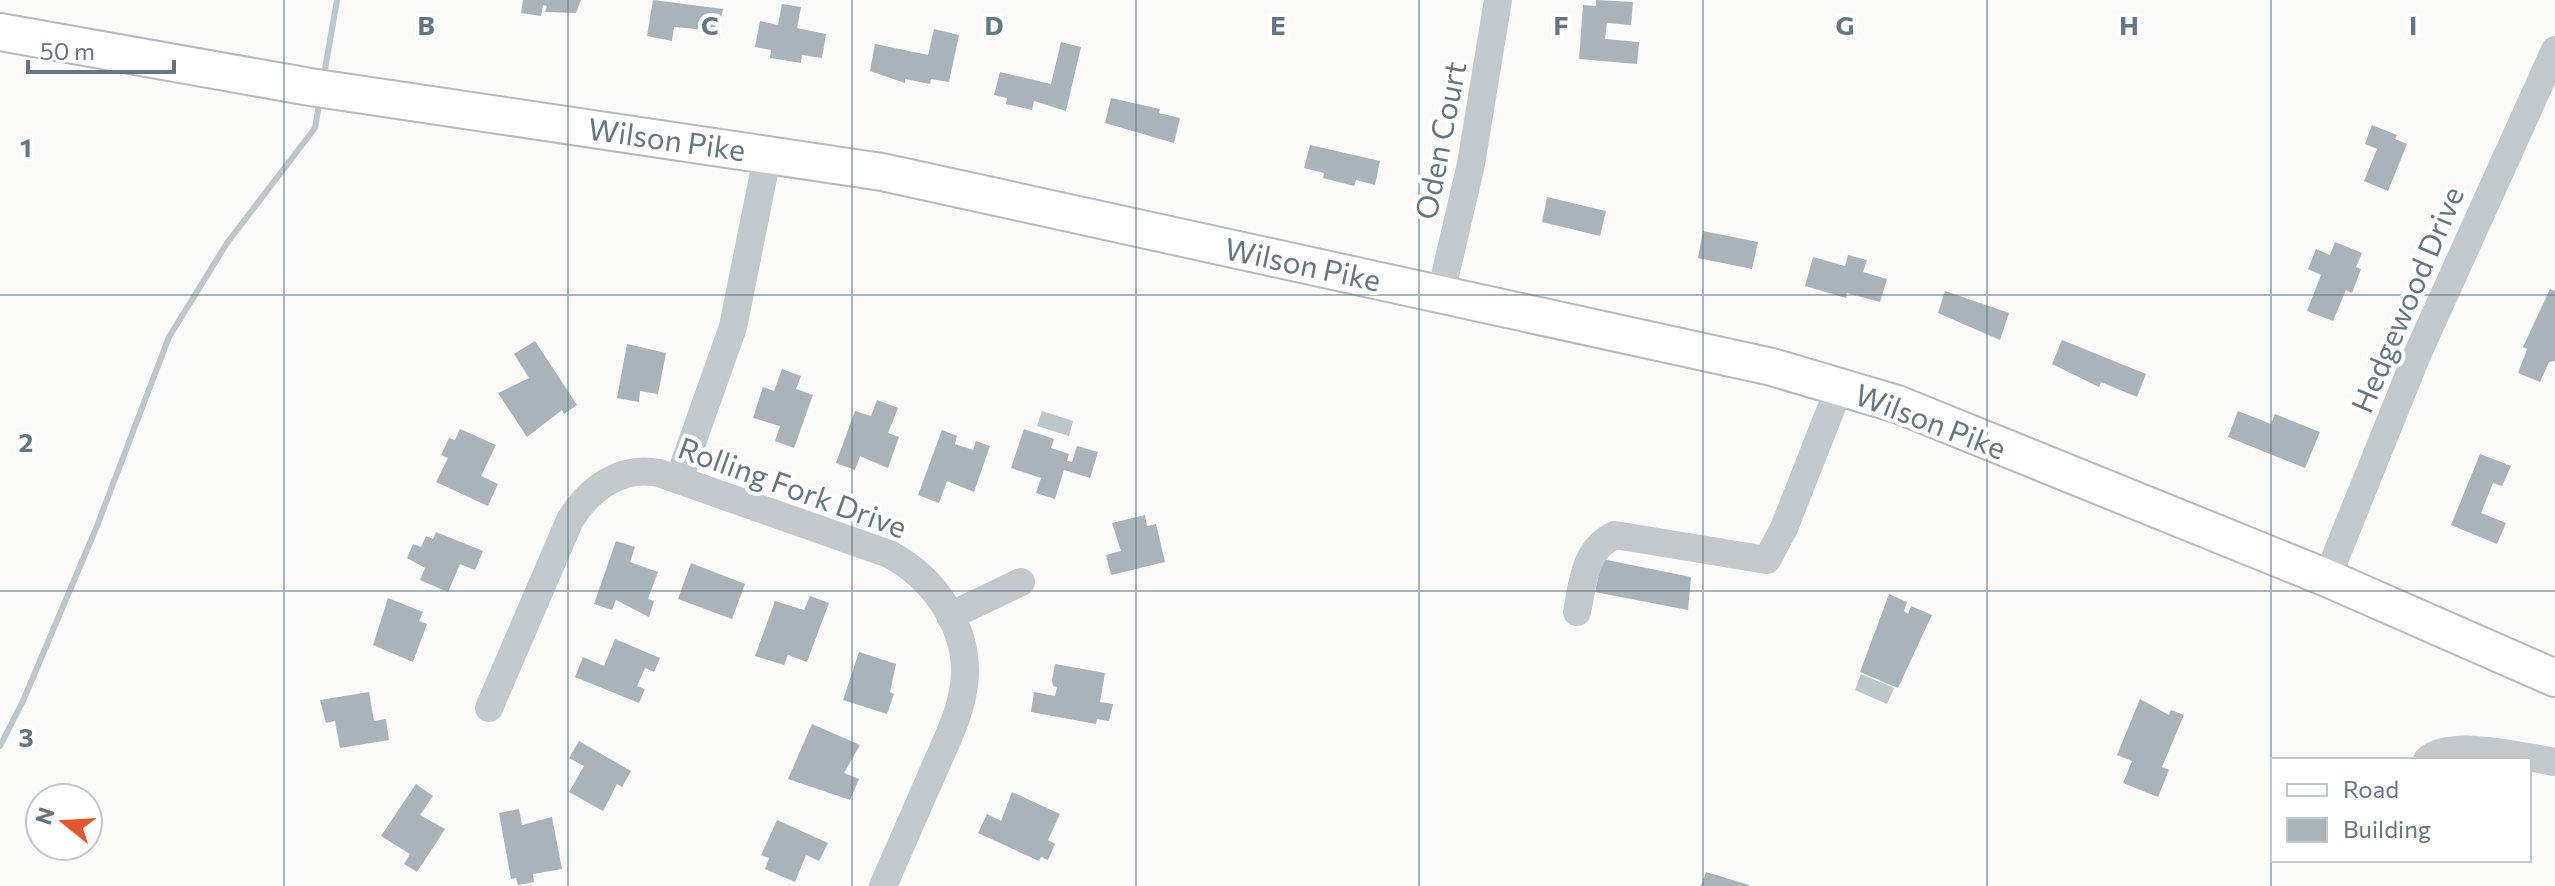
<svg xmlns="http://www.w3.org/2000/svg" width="2555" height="886" font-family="Commissioner,sans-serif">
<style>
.water{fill:#bbc7cb}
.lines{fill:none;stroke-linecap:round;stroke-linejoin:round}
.stream{stroke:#bbc7cb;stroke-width:6}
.building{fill:#aab3b9}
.major-casing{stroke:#b5babe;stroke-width:40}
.minor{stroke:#c3c8cc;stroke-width:28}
.major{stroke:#fff;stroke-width:36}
.grid{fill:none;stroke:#657683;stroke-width:2;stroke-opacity:0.55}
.labels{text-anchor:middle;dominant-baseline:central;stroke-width:8;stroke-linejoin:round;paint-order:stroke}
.street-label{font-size:30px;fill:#657683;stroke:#fff}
.grid-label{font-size:26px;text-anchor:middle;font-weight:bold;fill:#657683;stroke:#fff;stroke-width:8;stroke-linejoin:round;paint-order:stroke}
</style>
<rect width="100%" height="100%" fill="#fafaf8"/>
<path class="water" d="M 1042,411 L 1073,421 L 1069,436 L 1037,426 Z
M 1861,674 L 1894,688 L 1887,704 L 1855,690 Z"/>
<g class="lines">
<path class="stream" d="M 324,75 L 337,0
M 0,746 L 23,701 L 97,526 L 169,337 L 227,243 L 315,128 L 320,98"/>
</g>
<path class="building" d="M 523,0 L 581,0 L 576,13 L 545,12 L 547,6 L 543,5 L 541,16 L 521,13 Z
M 653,0 L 723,9 L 718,31 L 674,27 L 672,41 L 647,36 Z
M 1596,0 L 1633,2 L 1631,25 L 1607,23 L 1605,39 L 1639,42 L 1637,64 L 1579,59 L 1583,5 L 1596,6 Z
M 782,4 L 801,7 L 797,28 L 826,34 L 822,58 L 802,55 L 801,63 L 770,58 L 771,50 L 755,47 L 760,21 L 778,25 Z
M 934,29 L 959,35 L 949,82 L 931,79 L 930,84 L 905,79 L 905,83 L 870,71 L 875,44 L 928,55 Z
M 1061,42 L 1081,47 L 1066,111 L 1034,101 L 1032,110 L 1006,104 L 1007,98 L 994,95 L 1000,72 L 1051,84 Z
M 1111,98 L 1160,109 L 1159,113 L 1180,118 L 1174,143 L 1105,123 Z
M 2372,125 L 2397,135 L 2395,139 L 2407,144 L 2388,191 L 2364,181 L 2377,149 L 2365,144 Z
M 1310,145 L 1380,161 L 1375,185 L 1356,180 L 1354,186 L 1323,178 L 1324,173 L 1304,168 Z
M 1547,197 L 1606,211 L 1600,236 L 1542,222 Z
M 1703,231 L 1758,242 L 1752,269 L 1698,258 Z
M 2335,242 L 2362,253 L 2356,267 L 2361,269 L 2352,293 L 2346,290 L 2333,321 L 2307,311 L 2321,275 L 2308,269 L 2316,249 L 2330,255 Z
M 1848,255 L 1867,260 L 1863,272 L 1887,279 L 1880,302 L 1847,293 L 1846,298 L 1805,286 L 1813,257 L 1845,266 Z
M 2550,289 L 2555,291 L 2555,361 L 2549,362 L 2540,382 L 2518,373 L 2527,349 L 2523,347 Z
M 1945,291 L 2009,313 L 2000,340 L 1938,313 Z
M 2062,340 L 2146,374 L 2137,397 L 2101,382 L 2099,387 L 2052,364 Z
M 535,341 L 577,405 L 564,414 L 562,410 L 527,437 L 498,393 L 529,378 L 514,354 Z
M 627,344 L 666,353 L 658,394 L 640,391 L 639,402 L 617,398 Z
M 782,369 L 801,376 L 796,389 L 813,395 L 794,448 L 775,441 L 780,426 L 753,418 L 763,387 L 774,391 Z
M 877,400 L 898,408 L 888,433 L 899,437 L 888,468 L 860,456 L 855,470 L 836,463 L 855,411 L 871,416 Z
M 2238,411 L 2271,424 L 2275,414 L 2320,432 L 2305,468 L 2228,437 Z
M 460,429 L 496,445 L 481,476 L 498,484 L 488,506 L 436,482 L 448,458 L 441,455 L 449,438 L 455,440 Z
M 1024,429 L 1054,439 L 1051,448 L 1069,454 L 1067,461 L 1072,462 L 1077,446 L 1098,452 L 1090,478 L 1064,470 L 1055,499 L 1036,493 L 1041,478 L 1011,468 Z
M 942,430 L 957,436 L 955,444 L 973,450 L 976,441 L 990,446 L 974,492 L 947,481 L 939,503 L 918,495 Z
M 2480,454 L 2511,466 L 2502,486 L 2493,483 L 2481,513 L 2506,523 L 2497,544 L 2451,525 Z
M 1145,515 L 1147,526 L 1156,524 L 1165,562 L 1111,575 L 1106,555 L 1121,551 L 1112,523 Z
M 436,532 L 483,551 L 475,570 L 460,564 L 448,592 L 420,580 L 425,568 L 407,558 L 413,544 L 421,547 L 426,536 L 433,539 Z
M 616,541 L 635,547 L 630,562 L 658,572 L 648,599 L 654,601 L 649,617 L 616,600 L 612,610 L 594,604 Z
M 1602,559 L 1691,577 L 1688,610 L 1595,592 Z
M 691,563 L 745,584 L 732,619 L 678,599 Z
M 1889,594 L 1907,602 L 1904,611 L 1908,614 L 1911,606 L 1932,615 L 1898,688 L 1860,672 Z
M 810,596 L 829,603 L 807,662 L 788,655 L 784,665 L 755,656 L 775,601 L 804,610 Z
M 388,598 L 423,612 L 419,621 L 427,624 L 413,662 L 373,645 Z
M 615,639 L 660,658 L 654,672 L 645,668 L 637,686 L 645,689 L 639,703 L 575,677 L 583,657 L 604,666 Z
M 859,652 L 896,664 L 890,692 L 894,694 L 887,714 L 843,700 Z
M 1055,664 L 1105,673 L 1100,702 L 1113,704 L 1109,721 L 1097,719 L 1096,724 L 1031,712 L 1034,692 L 1055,696 L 1057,687 L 1053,686 L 1052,680 Z
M 369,692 L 374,721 L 386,719 L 389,740 L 340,748 L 335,721 L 326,723 L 320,700 Z
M 2140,699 L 2169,715 L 2171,710 L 2184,715 L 2162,767 L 2169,770 L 2158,797 L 2123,783 L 2132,761 L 2117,755 Z
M 812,724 L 860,745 L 844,773 L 859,779 L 850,800 L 788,779 Z
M 579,741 L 631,771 L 622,787 L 617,784 L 603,811 L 569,792 L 584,766 L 569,758 Z
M 416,784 L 433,796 L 420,815 L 445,829 L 417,872 L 404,864 L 410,854 L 381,836 Z
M 1012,792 L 1060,814 L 1048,840 L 1055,844 L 1048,860 L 1041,857 L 1039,861 L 978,833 L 987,814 L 1001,821 Z
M 519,809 L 522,825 L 552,817 L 562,869 L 533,874 L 534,882 L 518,885 L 516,878 L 511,879 L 499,813 Z
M 777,820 L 828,843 L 819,861 L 806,855 L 795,882 L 765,869 L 769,858 L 761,855 Z
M 1706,872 L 1749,885 L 1749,886 L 1701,886 Z"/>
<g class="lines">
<g class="major-casing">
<path id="major" d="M 0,32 L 310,87 L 882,172 L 1772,367 L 1897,404 L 2327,578 L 2555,678"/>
</g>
<path class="minor" d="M 1441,293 L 1471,164 L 1498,0
M 679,479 L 733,327 L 768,153
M 2327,578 L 2417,355 L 2555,50
M 1577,612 C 1583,582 1584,549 1615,535 L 1767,560 L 1784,528 L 1840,386
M 950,616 L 1021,582
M 489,708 L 570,520 C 589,489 621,465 659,473 L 889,554 C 935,578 971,630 964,685 C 960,716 945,744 933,772 C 916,810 900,848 883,886
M 2427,760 C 2451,738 2523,757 2555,762"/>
<use href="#major" class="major"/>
</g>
<path class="grid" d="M 284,0 L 284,886M 568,0 L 568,886M 852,0 L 852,886M 1136,0 L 1136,886M 1419,0 L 1419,886M 1703,0 L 1703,886M 1987,0 L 1987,886M 2271,0 L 2271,886M 0,295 L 2555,295M 0,591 L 2555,591"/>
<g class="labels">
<g class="street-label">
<text transform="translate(667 138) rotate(8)">Wilson Pike</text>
<text transform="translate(1439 140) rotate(-79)">Oden Court</text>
<text transform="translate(1303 263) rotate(12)">Wilson Pike</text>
<text transform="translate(2406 299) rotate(-67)">Hedgewood Drive</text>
<text transform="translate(1931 420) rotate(21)">Wilson Pike</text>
<text transform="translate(793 486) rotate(20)">Rolling Fork Drive</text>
</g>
</g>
<g class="grid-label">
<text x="426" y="35">B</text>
<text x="710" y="35">C</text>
<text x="994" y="35">D</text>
<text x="1278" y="35">E</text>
<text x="1561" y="35">F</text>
<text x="1845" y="35">G</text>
<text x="2129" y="35">H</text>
<text x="2413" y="35">I</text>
<text x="26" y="157">1</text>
<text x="26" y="452">2</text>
<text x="26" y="747">3</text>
</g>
<rect x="2271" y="758" width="260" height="104" fill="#ffffff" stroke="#c1c8cd" stroke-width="2"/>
<rect x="2287" y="784" width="40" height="12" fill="#ffffff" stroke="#c1c8cd" stroke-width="2"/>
<text x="2343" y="798" font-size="24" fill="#657683">Road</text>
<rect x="2287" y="818" width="40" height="24" fill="#aab3b9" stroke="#c1c8cd" stroke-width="2"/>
<text x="2343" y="838" font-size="24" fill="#657683">Building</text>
<g transform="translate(64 822) rotate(288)"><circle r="38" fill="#ffffff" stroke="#c1c8cd" stroke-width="2"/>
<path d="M0-6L14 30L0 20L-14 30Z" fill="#e4572e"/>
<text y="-12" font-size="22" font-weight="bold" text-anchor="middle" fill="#657683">N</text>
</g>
<path d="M28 60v12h146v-12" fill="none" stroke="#657683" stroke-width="4"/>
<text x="40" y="60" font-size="24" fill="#657683" stroke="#ffffff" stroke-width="6" paint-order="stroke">50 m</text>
</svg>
